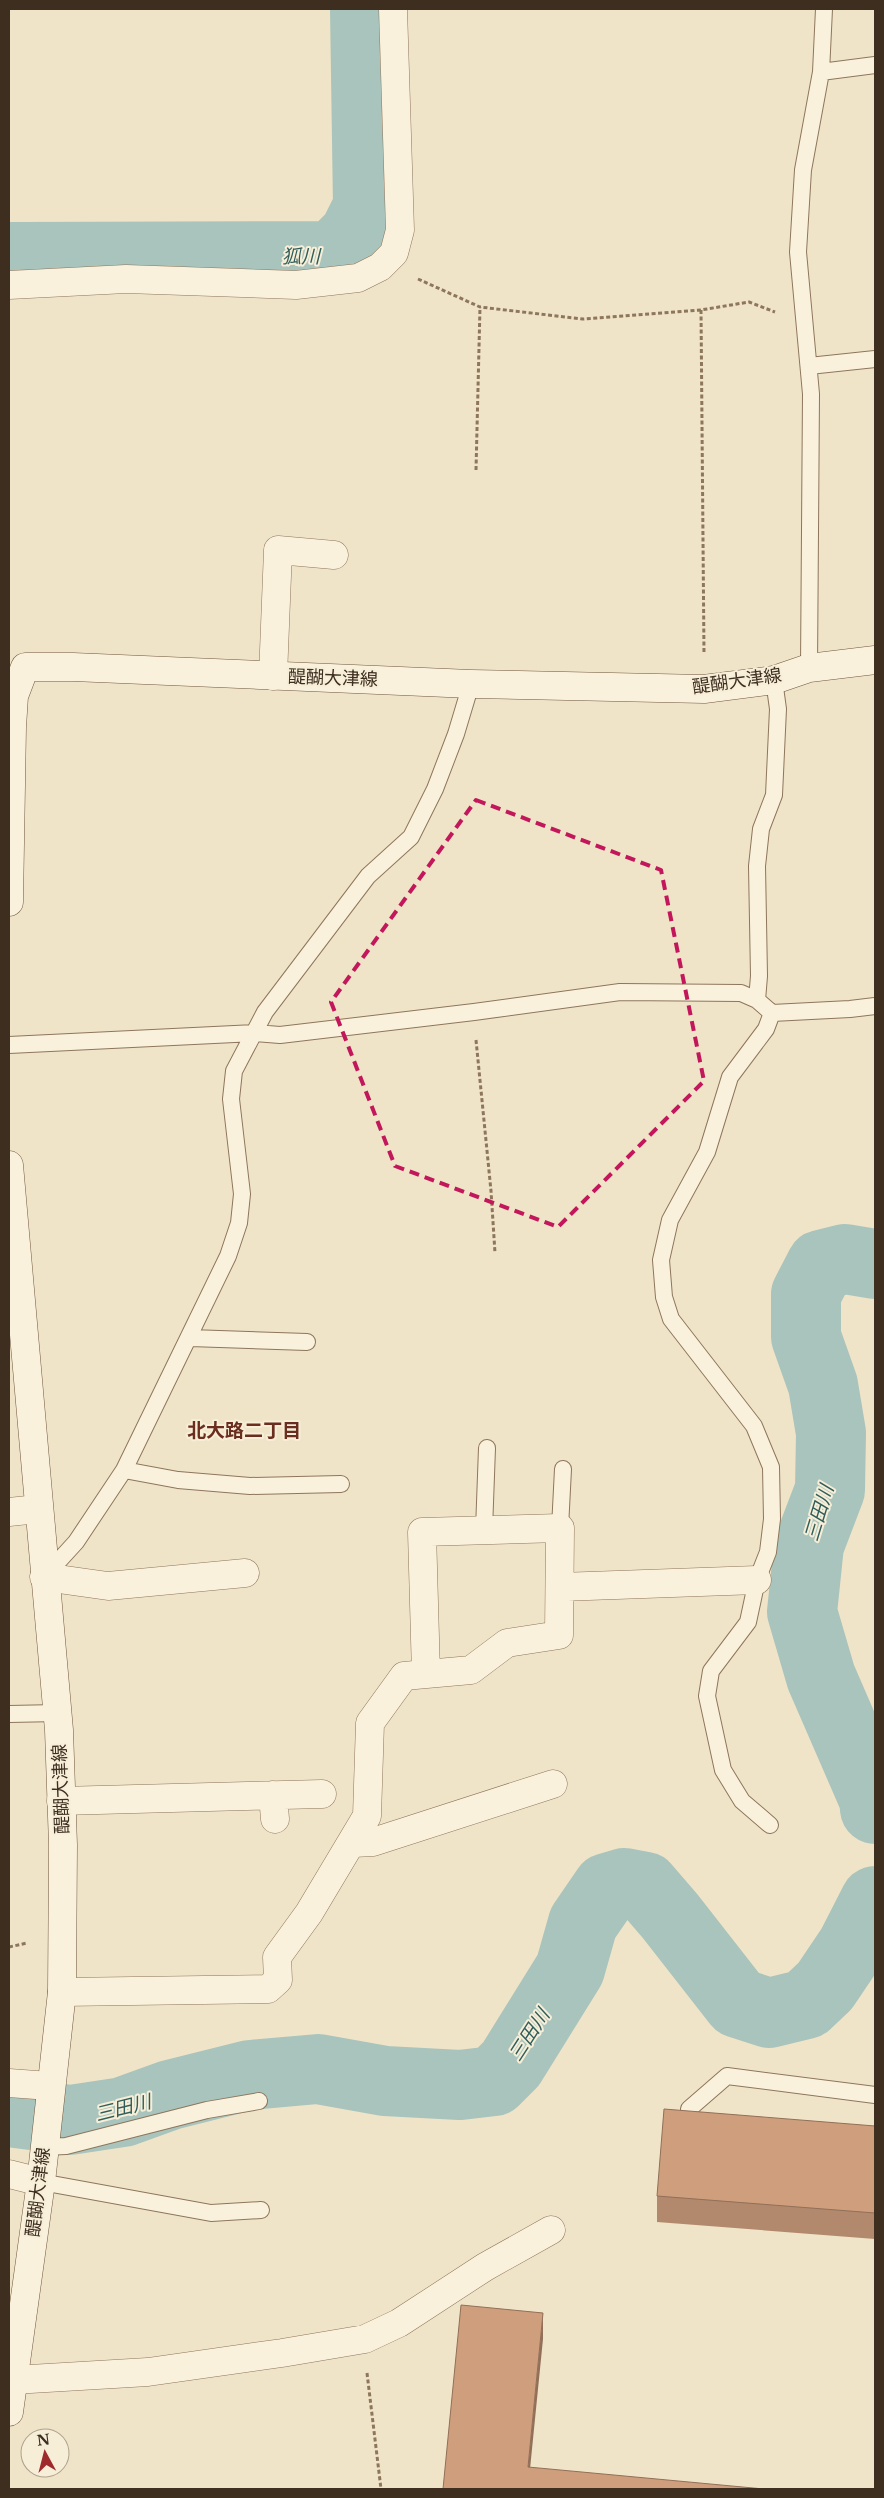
<svg xmlns="http://www.w3.org/2000/svg" width="884" height="2498" font-family="'Libre Baskerville','Noto Sans JP',serif">
<style>
.lines{fill:none;stroke-linecap:round;stroke-linejoin:round}
.river{stroke:#a9c4bc;stroke-width:70}
.service-casing{stroke:#8d765c;stroke-width:18}
.minor-casing{stroke:#8d765c;stroke-width:29}
.secondary-casing{stroke:#6f573f;stroke-width:29}
.path{stroke:#8d765c;stroke-width:3;stroke-dasharray:4 2.5;stroke-linecap:butt}
.service{stroke:#faf1dc;stroke-width:16}
.minor{stroke:#faf1dc;stroke-width:28}
.secondary{stroke:#faf1dc;stroke-width:28}
.wall{fill:#b2896c}
.shaded-wall{fill:#916f58}
.building{fill:#cf9f7d;stroke:#916f58}
.marked{fill:none;stroke:#c2185b;stroke-width:4;stroke-dasharray:10 6;stroke-linejoin:round}
.labels{text-anchor:middle;dominant-baseline:central;stroke-width:4;stroke-linejoin:round;paint-order:stroke}
.street-label{font-size:18px;fill:#3d2e20;stroke:#f7eed8}
.water-label{font-size:19px;font-style:italic;fill:#2f5d5a;stroke:#f7eed8}
.neighbourhood-label{font-size:19px;font-weight:bold;fill:#6b2e1e;stroke:#f7eed8}
</style>
<rect width="100%" height="100%" fill="#f0e4c8"/>
<g class="lines">
<path class="river" d="M 9,257 L 333,256 L 354,235 L 368,207 L 365,9
M 875,1264 L 845,1259 L 821,1265 L 806,1294 L 806,1337 L 823,1385 L 831,1433 L 830,1490 L 809,1545 L 802,1612 L 821,1677 L 874,1799 L 875,1809
M 9,2112 L 70,2120 L 123,2112 L 170,2095 L 250,2075 L 318,2069 L 385,2081 L 460,2085 L 494,2081 L 511,2064 L 570,1969 L 583,1923 L 607,1888 L 624,1883 L 645,1887 L 670,1916 L 738,2003 L 769,2013 L 806,2004 L 825,1986 L 852,1946 L 875,1901"/>
<g class="service-casing">
<path id="service" d="M 821,72 L 875,65
M 809,366 L 875,359
M 809,668 L 811,394 L 798,252 L 803,170 L 821,72 L 824,9
M 757,1000 L 759,976 L 757,866 L 761,829 L 774,795 L 778,709 L 774,680
M 9,1045 L 255,1033 L 280,1035 L 474,1012 L 620,992 L 741,993 L 757,1000 L 772,1013 L 850,1009 L 875,1006
M 190,1338 L 307,1342
M 124,1470 L 178,1480 L 250,1486 L 341,1484
M 560,1528 L 563,1469
M 484,1530 L 487,1448
M 44,1577 L 76,1542 L 124,1470 L 228,1256 L 239,1223 L 242,1194 L 231,1099 L 234,1071 L 265,1012 L 368,876 L 411,837 L 435,789 L 456,734 L 471,684
M 9,1714 L 58,1713
M 770,1825 L 742,1801 L 723,1770 L 707,1696 L 711,1671 L 748,1622 L 757,1580 L 768,1552 L 772,1519 L 771,1467 L 754,1426 L 671,1319 L 664,1297 L 661,1260 L 670,1220 L 707,1152 L 730,1077 L 766,1029 L 772,1013
M 689,2109 L 727,2076 L 875,2095
M 44,2147 L 66,2146 L 207,2110 L 259,2101
M 41,2182 L 211,2213 L 261,2210"/>
</g>
<g class="minor-casing">
<path id="minor" d="M 9,285 L 126,279 L 296,285 L 358,278 L 380,267 L 394,253 L 400,230 L 393,9
M 273,676 L 278,550 L 334,555
M 9,1512 L 38,1509
M 44,1577 L 108,1586 L 245,1573
M 560,1587 L 757,1580
M 273,1795 L 275,1819
M 61,1801 L 322,1794
M 353,1843 L 373,1842 L 553,1784
M 62,1992 L 268,1989 L 278,1980 L 277,1957 L 309,1913 L 367,1816 L 370,1723 L 404,1676 L 471,1670 L 507,1643 L 559,1635 L 560,1528 L 422,1532 L 426,1674
M 9,2083 L 50,2086
M 9,2174 L 41,2182
M 13,2380 L 148,2372 L 282,2353 L 365,2339 L 399,2323 L 485,2267 L 551,2230"/>
</g>
<g class="secondary-casing">
<path id="secondary" d="M 9,902 L 12,727 L 14,696 L 25,667 L 73,667 L 471,684 L 704,689 L 774,680 L 809,668 L 875,660
M 9,1165 L 59,1730 L 63,1845 L 62,1992 L 41,2182 L 9,2412"/>
</g>
<path class="path" d="M 418,279 L 480,307 L 583,319 L 701,310 L 749,302 L 775,312
M 701,310 L 704,654
M 476,470 L 480,307
M 476,1040 L 491,1191 L 495,1253
M 9,1947 L 27,1943
M 367,2373 L 381,2489"/>
<use href="#service" class="service"/>
<use href="#minor" class="minor"/>
<use href="#secondary" class="secondary"/>
</g>
<path class="wall" d="M 875,2126 L 875,2239 L 657,2222 L 657,2196 Z"/>
<path class="shaded-wall" d="M 543,2313 L 543,2339 L 528,2489 L 528,2467 Z"/>
<path class="building" d="M 664,2109 L 875,2126 L 875,2213 L 657,2196 Z
M 461,2305 L 543,2313 L 528,2467 L 764,2489 L 443,2489 Z"/>
<path class="marked" d="M 476,800 L 661,870 L 704,1081 L 558,1227 L 395,1166 L 331,1002 Z"/>
<g class="labels">
<g class="street-label">
<text transform="translate(333 678) rotate(2)">醍醐大津線</text>
<text transform="translate(737 681) rotate(-8)">醍醐大津線</text>
<text transform="translate(61 1789) rotate(-92)">醍醐大津線</text>
<text transform="translate(38 2192) rotate(-83)">醍醐大津線</text>
</g>
<g class="water-label">
<text x="301" y="256">狐川</text>
<text transform="translate(819 1513) rotate(-73)">三田川</text>
<text transform="translate(529 2035) rotate(-57)">三田川</text>
<text transform="translate(123 2108) rotate(-14)">三田川</text>
</g>
<g class="neighbourhood-label">
<text x="244" y="1430">北大路二丁目</text>
</g>
</g>
<rect width="884" height="2498" fill="none" stroke="#3d2e20" stroke-width="20"/>
<g transform="translate(45 2453) rotate(353)"><circle r="24" fill="#f7eed8" stroke="#ada18e"/>
<path d="M0-4L9 19L0 12L-9 19Z" fill="#9e2a2b"/>
<text y="-8" font-size="14" font-weight="bold" text-anchor="middle" fill="#3d2e20">N</text>
</g>
</svg>
